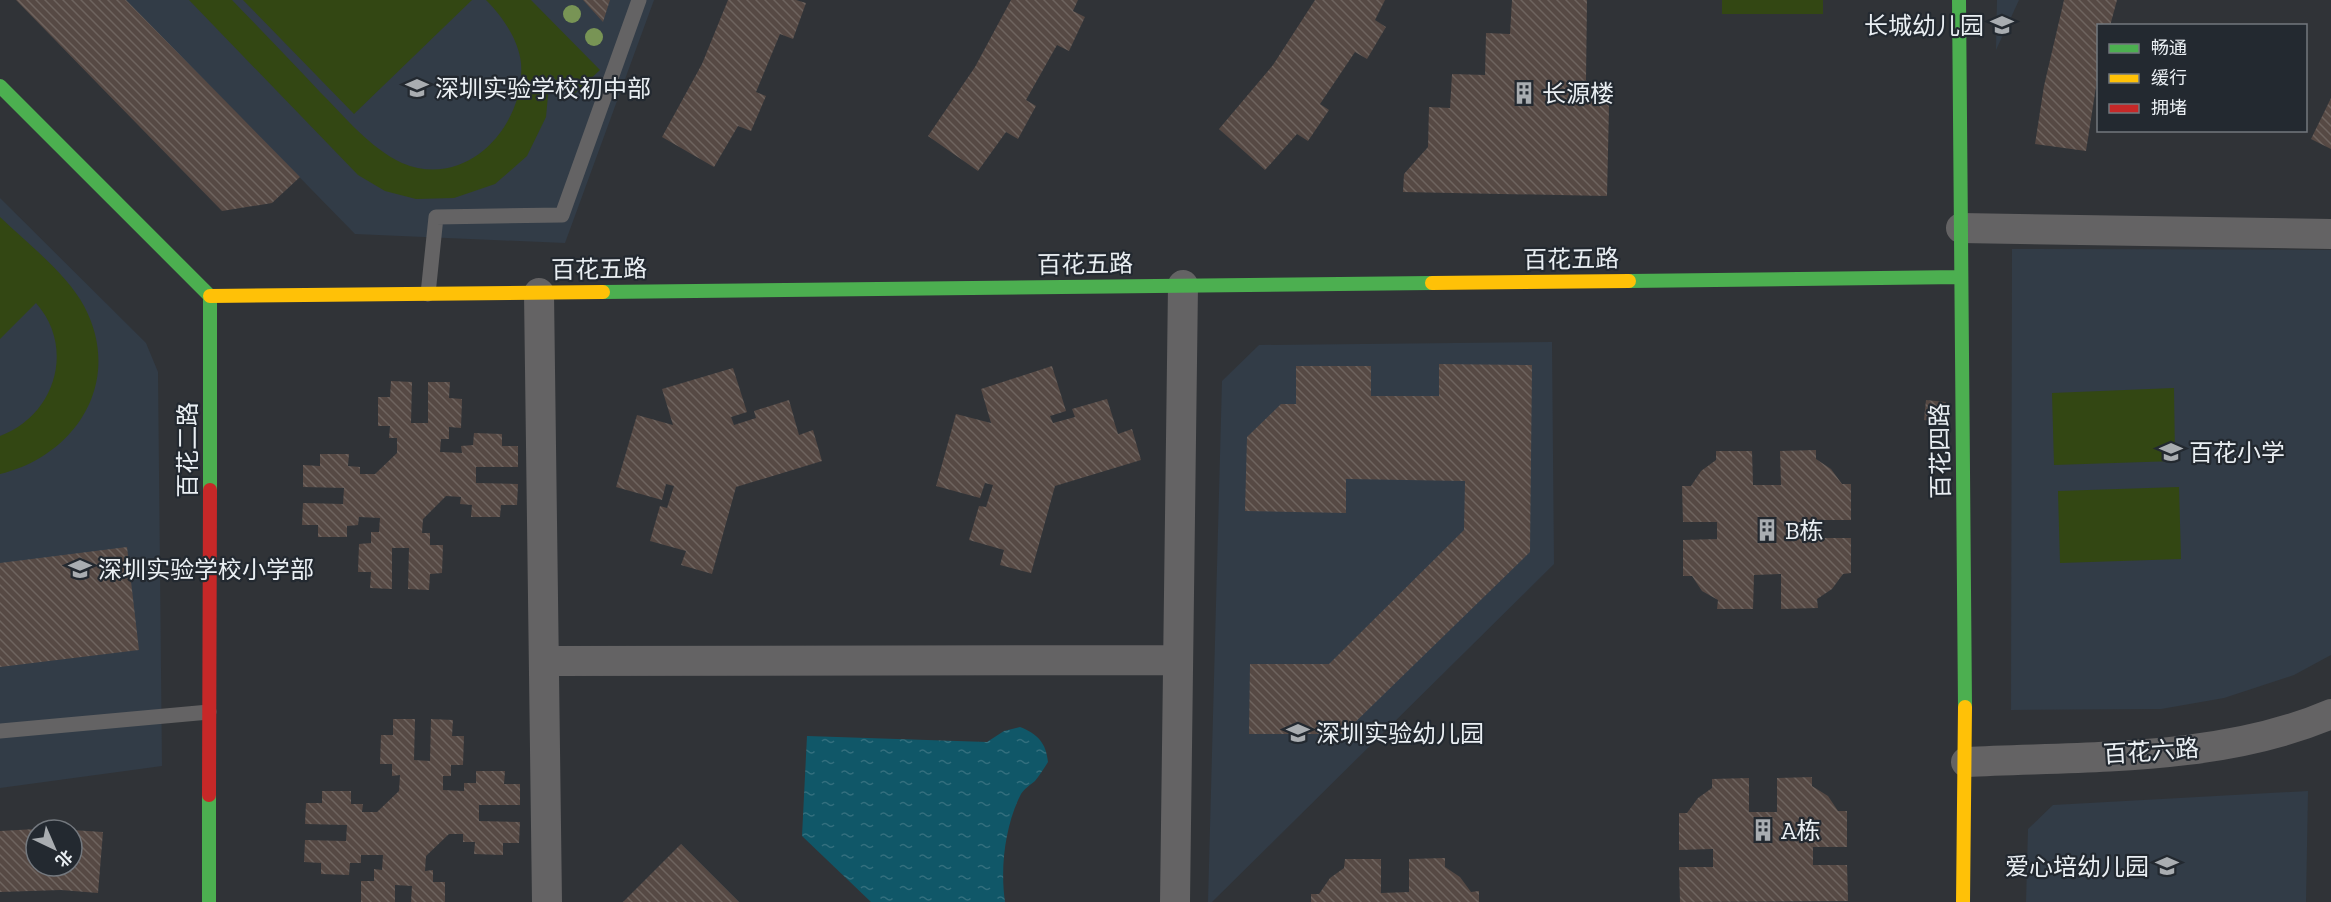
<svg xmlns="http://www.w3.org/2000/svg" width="2331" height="902" font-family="'Zilla Slab','Noto Sans SC',serif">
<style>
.built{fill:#323c47}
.green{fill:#334713}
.water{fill:url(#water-ripples)}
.building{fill:url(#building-back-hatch)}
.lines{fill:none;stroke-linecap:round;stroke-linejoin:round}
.lane{stroke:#646364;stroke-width:15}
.street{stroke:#646364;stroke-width:30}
.fast{stroke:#4caf50;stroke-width:14}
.slow{stroke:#ffc107;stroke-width:14}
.jam{stroke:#c62828;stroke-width:14}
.tree{fill:#789455}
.labels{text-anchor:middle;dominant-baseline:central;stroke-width:4.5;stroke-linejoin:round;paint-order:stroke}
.poi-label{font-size:24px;fill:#eaeff3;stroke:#232930;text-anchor:start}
.street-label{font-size:24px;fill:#eaeff3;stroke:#232930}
</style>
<defs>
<pattern id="water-ripples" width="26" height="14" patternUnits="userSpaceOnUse" patternTransform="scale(1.5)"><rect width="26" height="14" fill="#105768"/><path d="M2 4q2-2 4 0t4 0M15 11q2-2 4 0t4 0" fill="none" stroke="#336f7e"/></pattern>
<pattern id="building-back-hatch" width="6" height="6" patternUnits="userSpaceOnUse" patternTransform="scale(1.5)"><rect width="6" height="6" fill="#564944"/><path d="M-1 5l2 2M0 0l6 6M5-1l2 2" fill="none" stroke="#6e645f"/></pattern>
</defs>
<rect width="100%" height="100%" fill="#303337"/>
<path class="built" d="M 126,0 L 654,0 L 565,243 L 355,234 Z
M 1997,0 L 2019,0 L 1996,50 Z
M 0,198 L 146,343 L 158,372 L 162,766 L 0,788 Z
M 2012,249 L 2331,250 L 2331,655 L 2294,675 L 2224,698 L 2161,709 L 2011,710 Z
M 1552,342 L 1554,564 L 1212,902 L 1208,902 L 1222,381 L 1259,345 Z
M 2308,791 L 2306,902 L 2026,902 L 2028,829 L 2053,805 Z"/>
<path class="green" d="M 189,0 L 232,0 C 262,31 291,61 320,92 C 345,117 370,148 402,163 C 467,191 526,125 521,63 C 519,40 502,16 486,0 L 531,0 L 600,70 L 572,96 L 550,74 L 546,117 L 527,156 L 495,184 L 454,198 L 416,199 L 385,191 L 358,175 Z
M 243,0 L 472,0 L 354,114 Z
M 1722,0 L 1823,0 L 1823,14 L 1722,14 Z
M 0,217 C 27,243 67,274 84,306 C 124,381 76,456 0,474 L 0,436 C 55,416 76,348 36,303 L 0,339 Z
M 2174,388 L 2175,461 L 2054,465 L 2052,393 Z
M 2179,487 L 2181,559 L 2060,563 L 2058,491 Z"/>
<path class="water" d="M 1020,727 C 1038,734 1046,743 1048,762 C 1044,768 1040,775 1035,781 C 1030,785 1024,789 1021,794 C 1005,825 1000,868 1005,902 L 871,902 L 802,836 L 807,736 L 987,742 L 1004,731 Z"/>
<path class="building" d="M 16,0 L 126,0 L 300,177 L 272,203 L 222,211 Z
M 583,0 L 610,0 L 603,22 Z
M 728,0 L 796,0 L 806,3 L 793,39 L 780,34 L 756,92 L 766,96 L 751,131 L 738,126 L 714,167 L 662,137 L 702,64 Z
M 1011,0 L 1078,0 L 1073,11 L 1085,17 L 1069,51 L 1057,45 L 1026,100 L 1036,106 L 1018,139 L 1006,132 L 978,171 L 928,136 L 975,67 Z
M 1315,0 L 1385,0 L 1375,20 L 1386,27 L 1367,59 L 1355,52 L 1320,104 L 1329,110 L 1308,141 L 1297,134 L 1265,170 L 1219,129 L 1273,65 Z
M 1512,0 L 1587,0 L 1586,80 L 1609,106 L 1607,196 L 1403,192 L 1404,174 L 1428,147 L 1429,107 L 1450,108 L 1452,74 L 1485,75 L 1486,33 L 1510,34 Z
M 2064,0 L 2117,0 L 2110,26 L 2098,26 L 2098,74 L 2086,151 L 2035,144 L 2044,86 Z
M 2331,98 L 2331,149 L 2311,139 Z
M 1439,364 L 1532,365 L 1530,552 L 1343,734 L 1249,734 L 1250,664 L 1329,664 L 1464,530 L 1465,481 L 1346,479 L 1346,513 L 1245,511 L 1247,437 L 1281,404 L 1296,404 L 1296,366 L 1371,366 L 1371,396 L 1439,396 Z
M 1052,366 L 1066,411 L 1050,416 L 1053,423 L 1075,417 L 1072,409 L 1107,399 L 1118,434 L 1132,429 L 1141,460 L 1055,486 L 1031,573 L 1000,565 L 1004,550 L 969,540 L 979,506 L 986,507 L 993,485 L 985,483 L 980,498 L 936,486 L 956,414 L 991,423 L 981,389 Z
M 733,368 L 747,412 L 731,417 L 734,425 L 756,418 L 754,411 L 789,400 L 799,435 L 813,430 L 822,461 L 736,487 L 712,574 L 681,565 L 686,551 L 650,541 L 660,506 L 667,508 L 674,486 L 666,484 L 662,500 L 616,487 L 637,415 L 673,425 L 662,389 Z
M 391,381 L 412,382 L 411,423 L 428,423 L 428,382 L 450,382 L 449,398 L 462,399 L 461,428 L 449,427 L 449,439 L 441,439 L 440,452 L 462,453 L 461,446 L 473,445 L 474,433 L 502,434 L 502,446 L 518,446 L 518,467 L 476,467 L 476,483 L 518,484 L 517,505 L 501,505 L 500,517 L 471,517 L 472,505 L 460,504 L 461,497 L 446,496 L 423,519 L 422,533 L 430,533 L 430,545 L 443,545 L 442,573 L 430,574 L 429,590 L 408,589 L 409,548 L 392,548 L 392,589 L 370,588 L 371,572 L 358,572 L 359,544 L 371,543 L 371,532 L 379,532 L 380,518 L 359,517 L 358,525 L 347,526 L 347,537 L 318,537 L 318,525 L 302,525 L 303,503 L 343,504 L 344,488 L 303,487 L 303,465 L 320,466 L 320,454 L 349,454 L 348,466 L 360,467 L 360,474 L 375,474 L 397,453 L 397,438 L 389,438 L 390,426 L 378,426 L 378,397 L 390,397 Z
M 1926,400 L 1946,402 L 1943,423 L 1924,420 Z
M 1816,450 L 1816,459 L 1831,469 L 1842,484 L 1851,484 L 1851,520 L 1817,520 L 1817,538 L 1851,538 L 1851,573 L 1843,574 L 1832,589 L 1817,599 L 1818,608 L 1781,609 L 1781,574 L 1754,575 L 1753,609 L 1717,609 L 1718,600 L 1702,591 L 1692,576 L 1683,576 L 1683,540 L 1717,539 L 1717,522 L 1683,522 L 1682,486 L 1691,486 L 1701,471 L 1716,460 L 1716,451 L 1752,451 L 1753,485 L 1781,485 L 1780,451 Z
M 127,547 L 139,650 L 0,667 L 0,563 Z
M 393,719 L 415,719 L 414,760 L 430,761 L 431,719 L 453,720 L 452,736 L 464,736 L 463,765 L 451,765 L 451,776 L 443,776 L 443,790 L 464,791 L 464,783 L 476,783 L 476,771 L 505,771 L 504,784 L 520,784 L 520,805 L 479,805 L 479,821 L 520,822 L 519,843 L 503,843 L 503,855 L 474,854 L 475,842 L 463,842 L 463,834 L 449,834 L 426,856 L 425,871 L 433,870 L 433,882 L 445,882 L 445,902 L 411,902 L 412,886 L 395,885 L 395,902 L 361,902 L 361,881 L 374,881 L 374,869 L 382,870 L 383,855 L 361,855 L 361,863 L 350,863 L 349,875 L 321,874 L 321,863 L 304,862 L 305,840 L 346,841 L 347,825 L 305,824 L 306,803 L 322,803 L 322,791 L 351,791 L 351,804 L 363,804 L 362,812 L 377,812 L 399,791 L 400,775 L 392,776 L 392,764 L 380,764 L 381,735 L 393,735 Z
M 1812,777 L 1812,786 L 1828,796 L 1838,811 L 1847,811 L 1847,847 L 1813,847 L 1813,865 L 1847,865 L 1848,901 L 1680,902 L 1679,867 L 1713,867 L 1713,849 L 1679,850 L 1679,813 L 1687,813 L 1698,798 L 1712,788 L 1712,779 L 1749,778 L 1749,812 L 1777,812 L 1777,778 Z
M 36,829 L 36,866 L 72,866 L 72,830 L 103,832 L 98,893 L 61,890 L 0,892 L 0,831 Z
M 681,844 L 739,902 L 623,902 Z
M 1445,858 L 1445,867 L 1460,877 L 1471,892 L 1479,891 L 1479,902 L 1311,902 L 1311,894 L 1319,894 L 1330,878 L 1344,868 L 1345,859 L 1381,859 L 1381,893 L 1409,892 L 1409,859 Z"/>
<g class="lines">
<path class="lane" d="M 428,294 L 436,217 L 562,215 L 639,0
M 0,731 L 209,712"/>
<path class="street" d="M 1961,228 L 2331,234
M 539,293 L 547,902
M 544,661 L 1178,660
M 1966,762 C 2085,756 2219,762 2331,714
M 1175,902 L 1183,285"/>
<path class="fast" d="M 1959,0 L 1965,707
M 0,86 L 210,296 L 210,490
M 1629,281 L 1961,277
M 603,292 L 1432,283
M 209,902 L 209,795"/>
<path class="slow" d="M 1432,283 L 1629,281
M 210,296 L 603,292
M 1963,902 L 1965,707"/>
<path class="jam" d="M 209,795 L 210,490"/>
</g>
<g class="tree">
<circle cx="572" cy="14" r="9"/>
<circle cx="594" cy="37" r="9"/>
</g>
<defs>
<g id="school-bare" transform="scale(1.8)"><path d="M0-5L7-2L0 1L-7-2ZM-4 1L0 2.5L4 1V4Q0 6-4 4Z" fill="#a9adb1" stroke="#232930" stroke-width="2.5" paint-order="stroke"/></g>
<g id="building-bare" transform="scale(1.8)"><path d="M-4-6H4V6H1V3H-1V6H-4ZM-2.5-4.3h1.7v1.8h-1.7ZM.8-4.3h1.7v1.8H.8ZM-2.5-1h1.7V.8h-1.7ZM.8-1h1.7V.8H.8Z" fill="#a9adb1" stroke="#232930" stroke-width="2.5" paint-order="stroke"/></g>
</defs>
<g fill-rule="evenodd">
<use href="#school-bare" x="2002" y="25"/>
<use href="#school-bare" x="417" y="88"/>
<use href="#building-bare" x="1524" y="93"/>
<use href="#school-bare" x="2171" y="452"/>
<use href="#building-bare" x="1767" y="530"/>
<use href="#school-bare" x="80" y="569"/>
<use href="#school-bare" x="1298" y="733"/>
<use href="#building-bare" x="1763" y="830"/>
<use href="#school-bare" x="2167" y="866"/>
</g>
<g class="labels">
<g class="poi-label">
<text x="1984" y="25" text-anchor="end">长城幼儿园</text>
<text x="435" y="88">深圳实验学校初中部</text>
<text x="1542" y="93">长源楼</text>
<text x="2189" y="452">百花小学</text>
<text x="1785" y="530">B栋</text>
<text x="98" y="569">深圳实验学校小学部</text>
<text x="1316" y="733">深圳实验幼儿园</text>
<text x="1781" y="830">A栋</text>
<text x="2149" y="866" text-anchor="end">爱心培幼儿园</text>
</g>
<g class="street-label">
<text transform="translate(1571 259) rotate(-1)">百花五路</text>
<text transform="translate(1085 264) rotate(-1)">百花五路</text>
<text transform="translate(599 269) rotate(-1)">百花五路</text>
<text transform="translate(187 450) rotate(-90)">百花二路</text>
<text transform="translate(1940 451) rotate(-91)">百花四路</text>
<text transform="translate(2151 751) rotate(-4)">百花六路</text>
</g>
</g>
<rect x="2097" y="24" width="210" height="108" fill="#232930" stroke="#73787e" stroke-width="1.5"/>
<rect x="2109" y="44" width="30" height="9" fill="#4caf50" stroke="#73787e" stroke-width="1.5"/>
<text x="2151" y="54" font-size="18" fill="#eaeff3">畅通</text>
<rect x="2109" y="74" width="30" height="9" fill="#ffc107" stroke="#73787e" stroke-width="1.5"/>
<text x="2151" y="84" font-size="18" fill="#eaeff3">缓行</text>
<rect x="2109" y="104" width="30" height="9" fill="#c62828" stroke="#73787e" stroke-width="1.5"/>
<text x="2151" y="114" font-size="18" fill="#eaeff3">拥堵</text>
<g transform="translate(54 848) rotate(136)"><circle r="28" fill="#232930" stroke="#73787e" stroke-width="1.5"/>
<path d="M0-4.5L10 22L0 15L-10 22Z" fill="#a9adb1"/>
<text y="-9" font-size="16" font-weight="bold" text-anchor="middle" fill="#eaeff3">北</text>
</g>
</svg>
